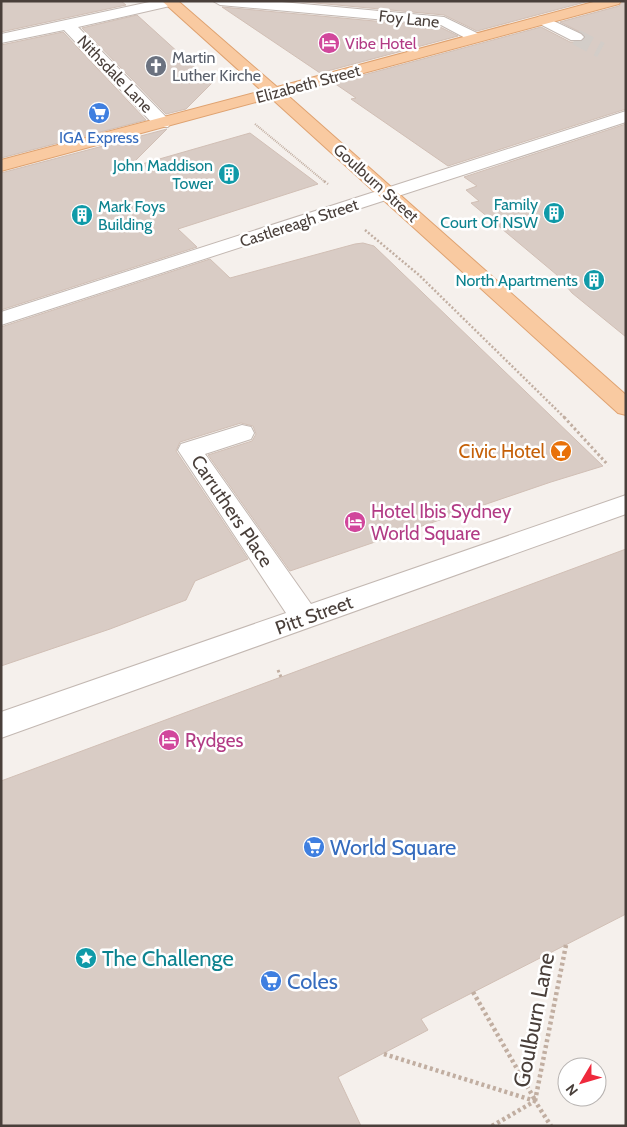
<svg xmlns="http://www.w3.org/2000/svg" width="627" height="1127" font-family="Cabin,sans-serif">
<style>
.building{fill:#d9ccc5;stroke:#d1bfb5}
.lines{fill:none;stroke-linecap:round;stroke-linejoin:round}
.minor-tunnel{stroke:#d3cdc8;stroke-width:16;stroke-dasharray:16 8;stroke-linecap:butt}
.minor-casing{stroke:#c3b8b2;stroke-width:2}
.major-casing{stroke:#dfa270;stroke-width:2}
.path-far3{stroke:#c1aea1;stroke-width:2;stroke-dasharray:1 1;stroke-linecap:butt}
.path-far2{stroke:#c1aea1;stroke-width:2.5;stroke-dasharray:2 2;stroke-linecap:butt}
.path-far1{stroke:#c1aea1;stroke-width:3;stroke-dasharray:2.5 2.5;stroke-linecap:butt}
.path{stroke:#c1aea1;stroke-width:4.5;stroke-dasharray:3 3;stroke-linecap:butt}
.minor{fill:#fff;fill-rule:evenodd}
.major{fill:#f9caa1;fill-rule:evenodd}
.labels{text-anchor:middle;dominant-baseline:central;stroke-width:5;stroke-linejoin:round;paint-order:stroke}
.far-street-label{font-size:16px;fill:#493f3a;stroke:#fff}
.far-hotel-label{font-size:16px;fill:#b23c85;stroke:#fff;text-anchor:start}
.far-worship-label{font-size:16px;fill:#5b616d;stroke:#fff;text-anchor:start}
.far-shop-label{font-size:16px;fill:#366cbe;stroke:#fff}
.far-culture-label{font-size:16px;fill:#0d838f;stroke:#fff;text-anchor:end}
.food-label{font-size:19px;fill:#c56008;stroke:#fff;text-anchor:end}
.street-label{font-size:19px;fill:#493f3a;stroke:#fff}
.hotel-label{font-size:19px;fill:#b23c85;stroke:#fff;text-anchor:start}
.near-shop-label{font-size:22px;fill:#366cbe;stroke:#fff;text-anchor:start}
.near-culture-label{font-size:22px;fill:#0d838f;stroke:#fff;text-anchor:start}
.near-street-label{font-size:22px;fill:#493f3a;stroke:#fff}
</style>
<rect width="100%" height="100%" fill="#f5f0ec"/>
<path class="building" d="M 1,1 L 121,1 L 126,5 L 1,32 Z
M 294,1 L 589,1 L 477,31 L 444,15 Z
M 623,1 L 626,1 L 626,109 L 448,166 L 351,99 L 356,98 L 334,83 L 541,27 L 570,42 L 581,42 L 586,37 L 582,33 L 560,22 L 619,6 Z
M 222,7 L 440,27 L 458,36 L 320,73 Z
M 137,15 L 212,83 L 186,109 L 166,114 L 82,28 Z
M 63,32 L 146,120 L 1,158 L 1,45 Z
M 626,124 L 626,337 L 572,293 L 557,275 L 471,203 L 479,201 L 466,190 L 477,186 L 464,177 Z
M 167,129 L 128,168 L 250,133 L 318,184 L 178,229 L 197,247 L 1,310 L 1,173 Z
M 355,244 L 363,243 L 374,246 L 603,466 L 551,482 L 290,571 L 208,455 L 252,441 L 256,434 L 253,426 L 241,423 L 180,442 L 176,451 L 248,559 L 195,581 L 186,600 L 110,629 L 1,666 L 1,327 L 210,259 L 230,278 Z
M 626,549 L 626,914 L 421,1019 L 428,1030 L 338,1077 L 361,1126 L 1,1126 L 1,781 Z"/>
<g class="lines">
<path class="minor-tunnel" d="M 576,37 L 601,50"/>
<g class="minor-casing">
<path id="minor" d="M 154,1 L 177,2 L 175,5 L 170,6 L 78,27 L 168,119 L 171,123 L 168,127 L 156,127 L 64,30 L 1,43 L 1,34 Z
M 213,1 L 271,1 L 444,17 L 481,35 L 484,38 L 481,41 L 471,41 L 441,25 L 220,5 Z
M 543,16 L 581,34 L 584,37 L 581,40 L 571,40 L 538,23 L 536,20 L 538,17 Z
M 626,111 L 626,122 L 1,325 L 1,312 Z
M 242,425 L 251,427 L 254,433 L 251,439 L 205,454 L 311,604 L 626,495 L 626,514 L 1,738 L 1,712 L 286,613 L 178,450 L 181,444 Z"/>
</g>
<g class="major-casing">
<path id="major" d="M 162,1 L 178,1 L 277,87 L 597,1 L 621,1 L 619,4 L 286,94 L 626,395 L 626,415 L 618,413 L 271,98 L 1,171 L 1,160 L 262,91 Z"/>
</g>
<path class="path-far3" d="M 255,124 L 325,182"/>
<path class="path-far2" d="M 324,181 L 328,184
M 365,230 L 419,275 L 565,418"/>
<path class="path-far1" d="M 564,417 L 608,465
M 278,670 L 281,677"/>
<path class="path" d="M 473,992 L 535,1100
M 384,1054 L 535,1101
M 535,1101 L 566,945
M 492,1126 L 535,1101 L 551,1126"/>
<use href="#minor" class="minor"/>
<use href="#major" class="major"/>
</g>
<defs>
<g id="hotel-disc" transform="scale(1.125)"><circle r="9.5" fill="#d1479c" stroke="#fff"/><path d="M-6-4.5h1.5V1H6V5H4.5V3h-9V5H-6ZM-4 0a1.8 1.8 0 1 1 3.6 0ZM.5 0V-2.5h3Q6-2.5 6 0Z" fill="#fff"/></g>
<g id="church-disc" transform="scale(1.125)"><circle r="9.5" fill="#6b7280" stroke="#fff"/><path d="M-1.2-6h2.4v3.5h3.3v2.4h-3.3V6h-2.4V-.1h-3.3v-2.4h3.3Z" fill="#fff"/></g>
<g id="supermarket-disc" transform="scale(1.125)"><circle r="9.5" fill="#3f7fe0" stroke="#fff"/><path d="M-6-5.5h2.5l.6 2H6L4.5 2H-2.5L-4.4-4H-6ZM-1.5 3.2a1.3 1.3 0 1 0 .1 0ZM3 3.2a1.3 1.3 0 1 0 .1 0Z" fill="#fff"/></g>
<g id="building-disc" transform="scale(1.125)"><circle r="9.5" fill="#0f9aa8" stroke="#fff"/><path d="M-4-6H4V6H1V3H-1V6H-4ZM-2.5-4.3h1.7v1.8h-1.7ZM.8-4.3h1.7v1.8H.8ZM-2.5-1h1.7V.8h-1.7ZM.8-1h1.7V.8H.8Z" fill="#fff"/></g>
<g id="bar-disc" transform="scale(1.125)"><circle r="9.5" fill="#e8710a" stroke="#fff"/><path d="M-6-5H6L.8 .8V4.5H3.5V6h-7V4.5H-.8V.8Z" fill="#fff"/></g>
<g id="sight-disc" transform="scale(1.125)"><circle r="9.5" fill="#0f9aa8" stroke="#fff"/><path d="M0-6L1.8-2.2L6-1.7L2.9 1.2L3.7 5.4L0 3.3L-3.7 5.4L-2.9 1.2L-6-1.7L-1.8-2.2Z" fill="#fff"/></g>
</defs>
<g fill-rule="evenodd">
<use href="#hotel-disc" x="329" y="43"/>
<use href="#church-disc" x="156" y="66"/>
<use href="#supermarket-disc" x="99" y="113"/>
<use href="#building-disc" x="229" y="174"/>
<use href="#building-disc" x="554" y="213"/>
<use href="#building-disc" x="82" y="215"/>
<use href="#building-disc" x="594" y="280"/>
<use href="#bar-disc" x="561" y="451"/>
<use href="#hotel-disc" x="355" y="522"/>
<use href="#hotel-disc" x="169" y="740"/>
<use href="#supermarket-disc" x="314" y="847"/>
<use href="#sight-disc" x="86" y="958"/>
<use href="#supermarket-disc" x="271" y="981"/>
</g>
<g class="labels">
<g class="far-street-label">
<text transform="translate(409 19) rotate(6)">Foy Lane</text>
<text transform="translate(115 74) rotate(46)">Nithsdale Lane</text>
<text transform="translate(308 84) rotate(-15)">Elizabeth Street</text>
<text transform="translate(376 183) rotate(42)">Goulburn Street</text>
<text transform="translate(299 223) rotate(-18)">Castlereagh Street</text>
</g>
<g class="far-hotel-label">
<text x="345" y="43">Vibe Hotel</text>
</g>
<g class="far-worship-label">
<text x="172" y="57">Martin<tspan x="172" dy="18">Luther Kirche</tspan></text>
</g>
<g class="far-shop-label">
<text x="99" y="137">IGA Express</text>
</g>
<g class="far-culture-label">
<text x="213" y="165">John Maddison<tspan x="213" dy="18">Tower</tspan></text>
<text x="538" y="204">Family<tspan x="538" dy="18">Court Of NSW</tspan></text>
<text x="98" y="206" text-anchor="start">Mark Foys<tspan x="98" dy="18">Building</tspan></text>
<text x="578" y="280">North Apartments</text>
</g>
<g class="food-label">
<text x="545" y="451">Civic Hotel</text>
</g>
<g class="street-label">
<text transform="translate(232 511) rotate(56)">Carruthers Place</text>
<text transform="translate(314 615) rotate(-20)">Pitt Street</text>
</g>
<g class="hotel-label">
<text x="371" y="511">Hotel Ibis Sydney<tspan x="371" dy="22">World Square</tspan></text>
<text x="185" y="740">Rydges</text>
</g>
<g class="near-shop-label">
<text x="330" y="847">World Square</text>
<text x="287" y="981">Coles</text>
</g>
<g class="near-culture-label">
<text x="102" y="958">The Challenge</text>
</g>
<g class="near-street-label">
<text transform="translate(534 1020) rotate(-79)">Goulburn Lane</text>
</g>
</g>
<rect width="627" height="1127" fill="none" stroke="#493f3a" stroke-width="5"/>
<g transform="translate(582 1082) rotate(232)"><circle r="24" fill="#ffffff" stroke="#b6b2b0"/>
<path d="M0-4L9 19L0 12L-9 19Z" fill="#ef293c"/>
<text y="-8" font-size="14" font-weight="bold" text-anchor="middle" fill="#493f3a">N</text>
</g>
</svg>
